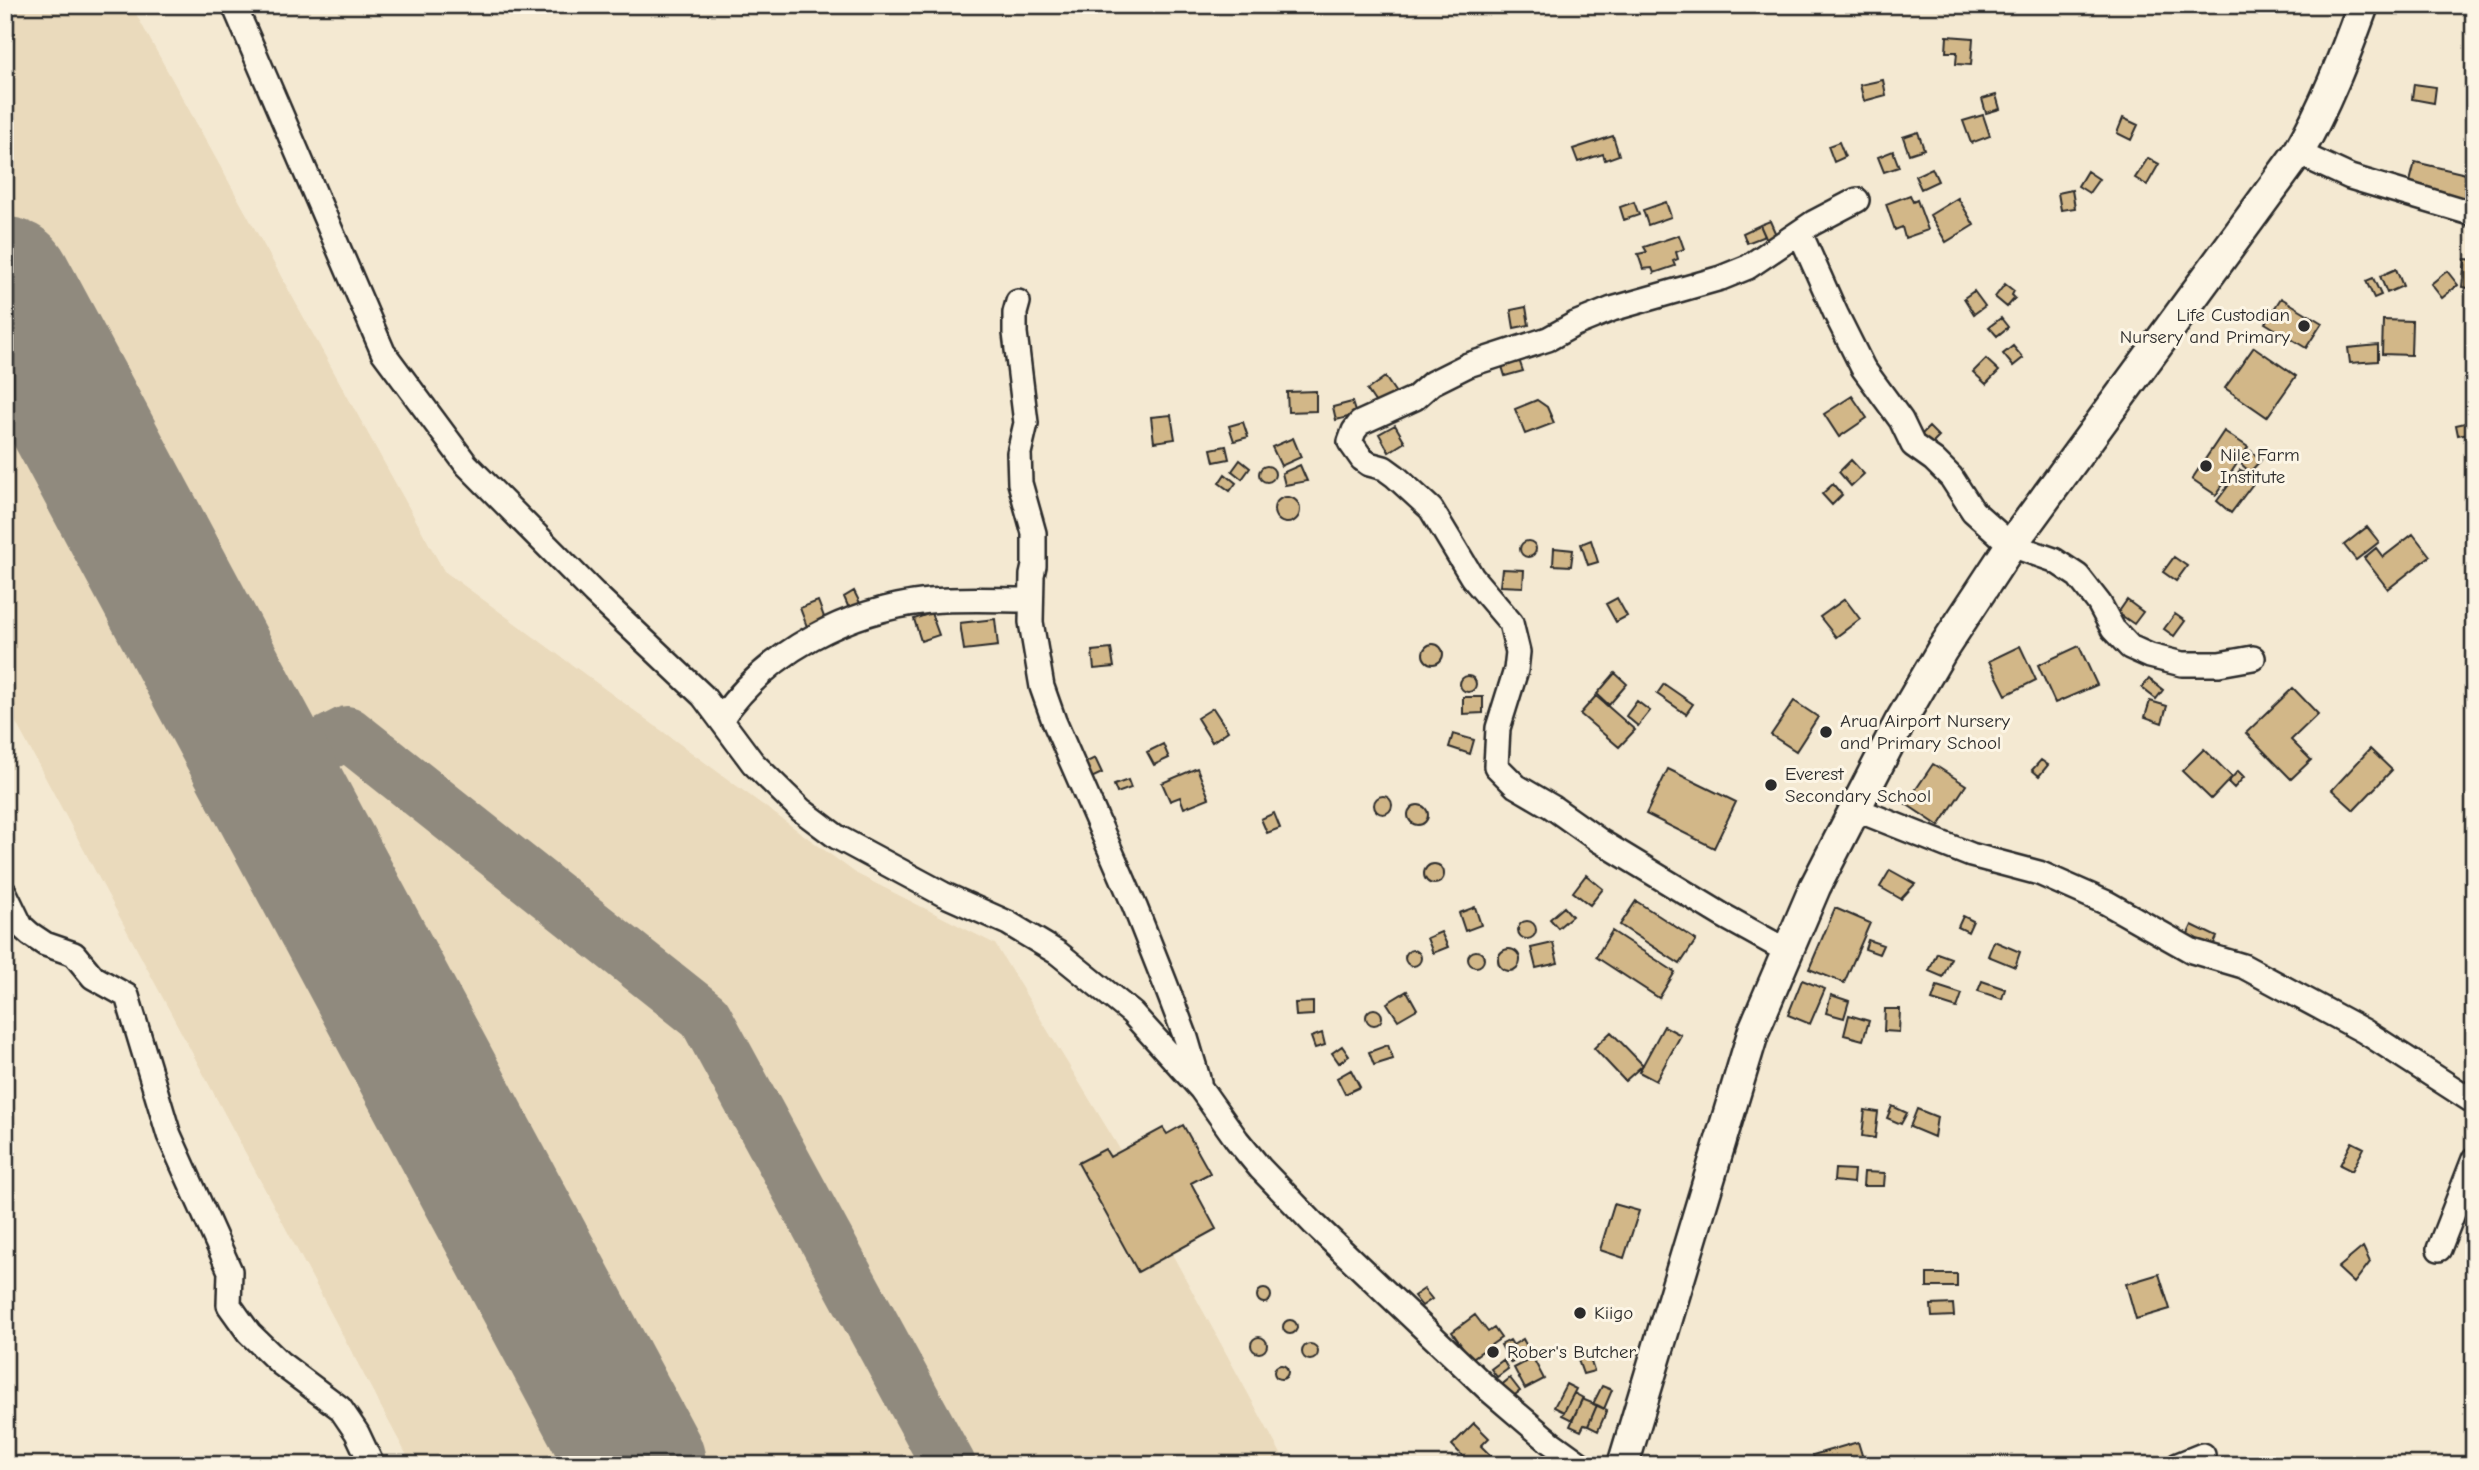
<svg xmlns="http://www.w3.org/2000/svg" width="2479" height="1470" font-family="'Comic Neue',sans-serif">
<style>
.built{fill:#eadabc}
.lines{fill:none;stroke-linecap:round;stroke-linejoin:round}
.taxiway{stroke:#908a7e;stroke-width:54}
.runway{stroke:#908a7e;stroke-width:136}
.building{fill:#d2b788;stroke:#2b2b2b;stroke-width:2}
.minor-casing{stroke:#2b2b2b;stroke-width:28}
.major-casing{stroke:#2b2b2b;stroke-width:35}
.minor{stroke:#fcf5e5;stroke-width:23}
.major{stroke:#fcf5e5;stroke-width:30}
.poi-dot{fill:#2b2b2b;stroke:#fcf5e5;stroke-width:2.5}
.labels{text-anchor:middle;dominant-baseline:central;stroke-width:6;stroke-linejoin:round;paint-order:stroke}
.poi-label{font-size:19px;fill:#2b2b2b;stroke:#fcf5e5;text-anchor:start}
</style>
<rect width="100%" height="100%" fill="#f4e9d2"/>
<filter id="ink" filterUnits="userSpaceOnUse"><feTurbulence type="fractalNoise" baseFrequency=".0143" numOctaves="2"/><feDisplacementMap in="SourceGraphic" scale="14" xChannelSelector="R" yChannelSelector="G"/><feConvolveMatrix kernelMatrix="1 2 1 2 8 2 1 2 1" color-interpolation-filters="sRGB"/></filter>
<g filter="url(#ink)">
<path class="built" d="M 5,5 L 131,5 L 444,571 L 857,874 L 995,944 L 1121,1151 L 1163,1128 L 1167,1134 L 1183,1125 L 1210,1173 L 1192,1183 L 1216,1229 L 1172,1254 L 1287,1465 L 412,1465 L 5,702 Z"/>
<g class="lines">
<path class="taxiway" d="M 267,774 L 347,733 L 705,1017 L 949,1465"/>
<path class="runway" d="M 5,285 L 638,1465"/>
</g>
<path class="building" d="M 1947,36 L 1973,38 L 1971,65 L 1956,64 L 1957,52 L 1946,52 Z
M 1883,80 L 1886,95 L 1864,101 L 1860,85 Z
M 2414,84 L 2436,87 L 2434,103 L 2412,99 Z
M 1996,95 L 2000,109 L 1986,113 L 1982,99 Z
M 1983,115 L 1990,136 L 1971,143 L 1963,121 Z
M 2123,118 L 2138,125 L 2131,140 L 2117,133 Z
M 1918,132 L 1924,149 L 1909,154 L 1903,137 Z
M 1613,136 L 1619,155 L 1605,160 L 1603,154 L 1578,162 L 1573,149 Z
M 1839,142 L 1845,157 L 1834,162 L 1828,146 Z
M 2474,142 L 2474,202 L 2409,186 L 2415,162 L 2466,174 Z
M 1893,151 L 1899,167 L 1884,172 L 1878,157 Z
M 2148,158 L 2159,164 L 2147,185 L 2135,178 Z
M 1932,168 L 1938,181 L 1921,189 L 1915,176 Z
M 2087,171 L 2099,179 L 2089,193 L 2078,186 Z
M 2072,190 L 2075,208 L 2061,210 L 2058,193 Z
M 1910,195 L 1913,202 L 1917,200 L 1928,230 L 1905,238 L 1902,227 L 1895,230 L 1886,204 Z
M 1958,198 L 1974,225 L 1946,242 L 1930,215 Z
M 1634,202 L 1639,215 L 1624,220 L 1620,207 Z
M 1666,202 L 1671,217 L 1648,225 L 1643,210 Z
M 1770,221 L 1777,237 L 1767,241 L 1760,225 Z
M 1760,225 L 1765,236 L 1747,243 L 1743,233 Z
M 1679,235 L 1684,249 L 1676,252 L 1678,259 L 1673,261 L 1675,266 L 1654,273 L 1652,268 L 1643,269 L 1638,254 L 1647,252 L 1644,247 Z
M 2465,259 L 2474,260 L 2474,289 L 2462,287 Z
M 2396,269 L 2403,286 L 2387,293 L 2380,276 Z
M 2447,271 L 2458,285 L 2442,298 L 2431,284 Z
M 2373,278 L 2381,295 L 2374,298 L 2366,281 Z
M 2005,284 L 2014,291 L 2012,295 L 2015,298 L 2007,307 L 1995,297 Z
M 1974,291 L 1985,306 L 1974,314 L 1964,298 Z
M 2281,298 L 2322,323 L 2306,348 L 2265,323 Z
M 1526,307 L 1529,325 L 1514,328 L 1511,310 Z
M 2001,318 L 2008,327 L 1997,336 L 1989,327 Z
M 2383,320 L 2412,321 L 2411,355 L 2382,354 Z
M 2378,345 L 2378,361 L 2350,363 L 2348,348 Z
M 2013,346 L 2023,358 L 2013,366 L 2003,354 Z
M 2254,347 L 2296,376 L 2267,417 L 2225,388 Z
M 1518,357 L 1523,371 L 1505,376 L 1501,363 Z
M 1986,359 L 1999,371 L 1986,384 L 1973,372 Z
M 1385,377 L 1398,396 L 1380,409 L 1367,390 Z
M 1316,391 L 1316,411 L 1288,412 L 1287,392 Z
M 1852,396 L 1867,418 L 1839,437 L 1824,414 Z
M 1537,400 L 1547,407 L 1554,423 L 1525,434 L 1515,409 Z
M 1352,402 L 1356,415 L 1336,420 L 1333,407 Z
M 1171,415 L 1175,439 L 1154,442 L 1151,417 Z
M 2474,421 L 2474,432 L 2458,435 L 2456,425 Z
M 1243,422 L 1248,437 L 1234,441 L 1229,426 Z
M 1395,425 L 1405,442 L 1389,452 L 1379,434 Z
M 1929,427 L 1939,437 L 1931,445 L 1921,435 Z
M 2224,431 L 2248,447 L 2216,495 L 2192,479 Z
M 1293,438 L 1301,457 L 1281,466 L 1272,447 Z
M 1226,446 L 1229,459 L 1214,462 L 1211,449 Z
M 2251,451 L 2261,460 L 2250,472 L 2240,463 Z
M 1240,460 L 1250,468 L 1242,479 L 1232,471 Z
M 1851,460 L 1864,474 L 1851,486 L 1839,472 Z
M 1300,465 L 1307,481 L 1285,485 L 1282,473 Z
M1259 474a8 8 0 1 1 16 0a8 8 0 1 1-16 0Z
M 2240,470 L 2258,477 L 2231,513 L 2217,501 Z
M 1225,474 L 1236,483 L 1230,491 L 1219,483 Z
M 1833,484 L 1842,495 L 1832,505 L 1822,494 Z
M1274 510a13 13 0 1 1 26 0a13 13 0 1 1-26 0Z
M 2367,527 L 2379,542 L 2356,560 L 2344,545 Z
M 2413,534 L 2430,556 L 2388,589 L 2364,558 L 2376,548 L 2383,557 Z
M 1591,540 L 1598,562 L 1588,565 L 1581,544 Z
M1520 549a8 8 0 1 1 16 0a8 8 0 1 1-16 0Z
M 1554,548 L 1573,550 L 1571,566 L 1553,565 Z
M 2174,557 L 2187,566 L 2176,581 L 2163,572 Z
M 1502,569 L 1524,570 L 1523,587 L 1500,586 Z
M 854,591 L 862,607 L 851,613 L 844,597 Z
M 1617,598 L 1627,616 L 1616,622 L 1606,604 Z
M 1845,599 L 1860,619 L 1836,637 L 1820,617 Z
M 2127,600 L 2143,612 L 2134,624 L 2118,613 Z
M 818,601 L 827,625 L 809,632 L 800,608 Z
M 931,613 L 939,635 L 921,641 L 914,619 Z
M 2175,614 L 2185,621 L 2174,636 L 2164,629 Z
M 995,619 L 998,646 L 964,650 L 960,623 Z
M1423 654a10 10 0 1 1 20 0a10 10 0 1 1-20 0Z
M 2020,646 L 2036,680 L 2006,695 L 1989,661 Z
M 2079,646 L 2097,685 L 2055,703 L 2038,665 Z
M 1111,649 L 1114,667 L 1094,669 L 1092,651 Z
M 1615,673 L 1627,684 L 1609,705 L 1597,694 Z
M1460 684a8 8 0 1 1 16 0a8 8 0 1 1-16 0Z
M 2149,679 L 2163,690 L 2156,699 L 2142,688 Z
M 1664,684 L 1693,704 L 1686,714 L 1657,694 Z
M 2293,688 L 2318,714 L 2291,740 L 2311,760 L 2291,779 L 2246,733 Z
M 1596,696 L 1635,730 L 1619,747 L 1580,714 Z
M 1463,697 L 1483,697 L 1483,713 L 1463,714 Z
M 1637,701 L 1650,711 L 1638,726 L 1626,716 Z
M 1794,701 L 1818,717 L 1796,751 L 1771,735 Z
M 2150,701 L 2167,706 L 2162,723 L 2145,717 Z
M 1213,708 L 1228,731 L 1212,742 L 1197,718 Z
M 1453,734 L 1474,740 L 1470,754 L 1449,747 Z
M 1163,744 L 1169,758 L 1154,765 L 1147,752 Z
M 2204,749 L 2232,777 L 2211,799 L 2182,771 Z
M 2370,749 L 2392,770 L 2354,810 L 2332,790 Z
M 1095,758 L 1102,773 L 1085,781 L 1078,766 Z
M 2041,760 L 2048,765 L 2039,776 L 2032,770 Z
M 1933,764 L 1966,785 L 1939,826 L 1906,804 Z
M 1197,768 L 1209,798 L 1184,808 L 1180,797 L 1170,801 L 1162,783 Z
M 1668,769 L 1736,802 L 1714,848 L 1646,814 Z
M 2238,771 L 2244,777 L 2234,788 L 2228,782 Z
M 1128,780 L 1131,788 L 1117,793 L 1114,785 Z
M1374 805a9 9 0 1 1 18 0a9 9 0 1 1-18 0Z
M1408 815a10 10 0 1 1 20 0a10 10 0 1 1-20 0Z
M 1274,813 L 1280,828 L 1267,833 L 1261,819 Z
M1424 874a10 10 0 1 1 20 0a10 10 0 1 1-20 0Z
M 1890,870 L 1915,884 L 1901,899 L 1880,887 Z
M 1586,875 L 1603,889 L 1590,905 L 1573,892 Z
M 1636,901 L 1696,940 L 1680,964 L 1620,925 Z
M 1475,907 L 1481,925 L 1465,931 L 1459,913 Z
M 1564,907 L 1572,916 L 1558,928 L 1550,919 Z
M 1835,908 L 1870,923 L 1844,983 L 1809,969 Z
M 1963,916 L 1973,921 L 1968,932 L 1958,927 Z
M1518 930a9 9 0 1 1 18 0a9 9 0 1 1-18 0Z
M 2192,925 L 2217,937 L 2211,950 L 2186,938 Z
M 1612,931 L 1675,972 L 1659,998 L 1596,957 Z
M 1441,932 L 1448,947 L 1433,953 L 1427,938 Z
M 1868,940 L 1883,945 L 1879,954 L 1865,949 Z
M 1994,941 L 2020,952 L 2015,967 L 1988,956 Z
M 1553,943 L 1558,963 L 1536,968 L 1531,948 Z
M1498 960a11 11 0 1 1 22 0a11 11 0 1 1-22 0Z
M1405 958a8 8 0 1 1 16 0a8 8 0 1 1-16 0Z
M1468 959a8 8 0 1 1 16 0a8 8 0 1 1-16 0Z
M 1937,953 L 1951,958 L 1943,977 L 1929,971 Z
M 1802,980 L 1825,989 L 1810,1024 L 1788,1015 Z
M 1982,981 L 2005,989 L 2002,999 L 1978,991 Z
M 1937,986 L 1962,994 L 1957,1008 L 1932,1000 Z
M 1407,991 L 1417,1009 L 1398,1020 L 1387,1003 Z
M 1831,995 L 1849,1001 L 1844,1018 L 1826,1013 Z
M 1313,1002 L 1313,1015 L 1296,1016 L 1295,1003 Z
M1366 1017a8 8 0 1 1 16 0a8 8 0 1 1-16 0Z
M 1885,1009 L 1900,1009 L 1899,1032 L 1884,1031 Z
M 1849,1015 L 1869,1021 L 1863,1040 L 1844,1035 Z
M 1664,1026 L 1681,1035 L 1656,1081 L 1639,1072 Z
M 1611,1032 L 1643,1065 L 1625,1081 L 1594,1048 Z
M 1322,1033 L 1325,1045 L 1315,1048 L 1311,1037 Z
M 1388,1045 L 1393,1059 L 1374,1065 L 1369,1052 Z
M 1342,1046 L 1349,1056 L 1339,1063 L 1332,1053 Z
M 1351,1070 L 1360,1087 L 1345,1094 L 1337,1078 Z
M 1892,1106 L 1907,1113 L 1901,1124 L 1887,1118 Z
M 1917,1109 L 1937,1117 L 1934,1137 L 1910,1127 Z
M 1865,1110 L 1878,1112 L 1875,1138 L 1862,1136 Z
M 1183,1125 L 1210,1173 L 1191,1183 L 1216,1229 L 1138,1272 L 1078,1163 L 1105,1149 L 1110,1157 L 1163,1128 L 1167,1134 Z
M 2352,1142 L 2364,1148 L 2352,1171 L 2340,1165 Z
M 1835,1169 L 1854,1170 L 1853,1183 L 1834,1181 Z
M 1864,1172 L 1885,1173 L 1884,1186 L 1863,1186 Z
M 1614,1204 L 1639,1211 L 1624,1258 L 1600,1250 Z
M 2363,1247 L 2370,1262 L 2354,1283 L 2338,1268 Z
M 1927,1274 L 1957,1274 L 1957,1287 L 1927,1287 Z
M 2159,1274 L 2170,1309 L 2136,1319 L 2126,1284 Z
M1257 1296a7 7 0 1 1 14 0a7 7 0 1 1-14 0Z
M 1424,1289 L 1432,1299 L 1422,1306 L 1414,1296 Z
M 1953,1304 L 1954,1316 L 1932,1317 L 1931,1305 Z
M 1475,1315 L 1488,1332 L 1494,1328 L 1501,1338 L 1471,1359 L 1452,1332 Z
M1283 1327a7 7 0 1 1 14 0a7 7 0 1 1-14 0Z
M1251 1345a8 8 0 1 1 16 0a8 8 0 1 1-16 0Z
M 1523,1339 L 1530,1352 L 1511,1363 L 1501,1345 L 1510,1340 L 1513,1345 Z
M1302 1352a8 8 0 1 1 16 0a8 8 0 1 1-16 0Z
M 1588,1353 L 1594,1371 L 1583,1374 L 1577,1357 Z
M 1533,1358 L 1544,1379 L 1525,1389 L 1514,1368 Z
M 1503,1360 L 1508,1369 L 1497,1377 L 1491,1369 Z
M1274 1372a7 7 0 1 1 14 0a7 7 0 1 1-14 0Z
M 1510,1378 L 1520,1391 L 1508,1400 L 1499,1387 Z
M 1566,1384 L 1576,1389 L 1564,1412 L 1554,1407 Z
M 1602,1386 L 1612,1390 L 1604,1409 L 1593,1404 Z
M 1574,1393 L 1583,1398 L 1572,1420 L 1562,1415 Z
M 1582,1399 L 1597,1405 L 1588,1426 L 1584,1425 L 1581,1431 L 1570,1426 Z
M 1597,1405 L 1607,1410 L 1598,1431 L 1588,1426 Z
M 1474,1423 L 1489,1438 L 1481,1446 L 1500,1465 L 1471,1465 L 1452,1445 Z
M 1858,1442 L 1865,1465 L 1816,1465 L 1813,1455 Z"/>
<g class="lines">
<g class="minor-casing">
<path id="minor" d="M 234,5 L 383,352 L 466,464 L 594,593 L 703,696 L 753,763 L 801,810 L 837,837 L 943,894 L 1008,923 L 1058,953 L 1132,1013 L 1201,1089 L 1237,1140 L 1260,1168 L 1314,1224 L 1488,1389 L 1550,1442 L 1582,1465
M 2298,153 L 2350,177 L 2474,214
M 1800,233 L 1836,314 L 1863,368 L 1901,420 L 1913,445 L 1934,460 L 1951,477 L 1973,511 L 2011,545 L 2054,560 L 2078,576 L 2099,603 L 2113,629 L 2130,647 L 2150,656 L 2182,664 L 2219,664 L 2253,658
M 1018,302 L 1015,313 L 1015,333 L 1026,423 L 1019,453 L 1020,483 L 1034,533 L 1034,566 L 1032,575 L 1031,622 L 1042,687 L 1054,721 L 1135,907 L 1165,983 L 1186,1038 L 1199,1082
M 721,719 C 768,651 847,610 929,601 C 963,598 998,600 1031,600
M 1855,809 L 1971,855 L 2039,873 L 2107,903 L 2192,951 L 2243,966 L 2364,1031 L 2474,1102
M 5,893 L 21,926 L 30,934 L 45,944 L 74,954 L 93,977 L 127,996 L 169,1135 L 230,1271 L 229,1305 L 249,1333 L 280,1363 L 340,1408 L 357,1433 L 372,1465
M 1787,951 L 1722,915 L 1600,841 L 1552,807 L 1516,786 L 1496,766 L 1498,728 L 1516,670 L 1518,652 L 1511,623 L 1472,577 L 1431,509 L 1395,476 L 1384,468 L 1369,464 L 1362,459 L 1350,442 L 1354,431 L 1360,423 L 1415,398 L 1432,383 L 1468,365 L 1548,339 L 1575,324 L 1612,309 L 1721,278 L 1748,267 L 1813,223 L 1857,200
M 2439,1249 L 2474,1159
M 2178,1465 L 2203,1455"/>
</g>
<g class="major-casing">
<path id="major" d="M 1623,1465 L 1754,1030 L 1815,887 L 1855,809 L 1900,722 L 1942,650 L 2011,545 L 2298,153 C 2325,107 2345,55 2363,5"/>
</g>
<use href="#minor" class="minor"/>
<use href="#major" class="major"/>
</g>
</g>
<g class="poi-dot">
<circle cx="2304" cy="326" r="7"/>
<circle cx="2206" cy="466" r="7"/>
<circle cx="1826" cy="732" r="7"/>
<circle cx="1771" cy="785" r="7"/>
<circle cx="1580" cy="1313" r="7"/>
<circle cx="1493" cy="1352" r="7"/>
</g>
<g class="labels">
<g class="poi-label">
<text x="2290" y="315" text-anchor="end">Life Custodian<tspan x="2290" dy="22">Nursery and Primary</tspan></text>
<text x="2220" y="455">Nile Farm<tspan x="2220" dy="22">Institute</tspan></text>
<text x="1840" y="721">Arua Airport Nursery<tspan x="1840" dy="22">and Primary School</tspan></text>
<text x="1785" y="774">Everest<tspan x="1785" dy="22">Secondary School</tspan></text>
<text x="1594" y="1313">Kiigo</text>
<text x="1507" y="1352">Rober's Butcher</text>
</g>
</g>
<rect width="2479" height="1470" fill="none" stroke="#fcf5e5" stroke-width="28"/>
<rect x="14" y="14" width="2451" height="1442" fill="none" stroke="#2b2b2b" stroke-width="2.5" filter="url(#ink)"/>
</svg>
